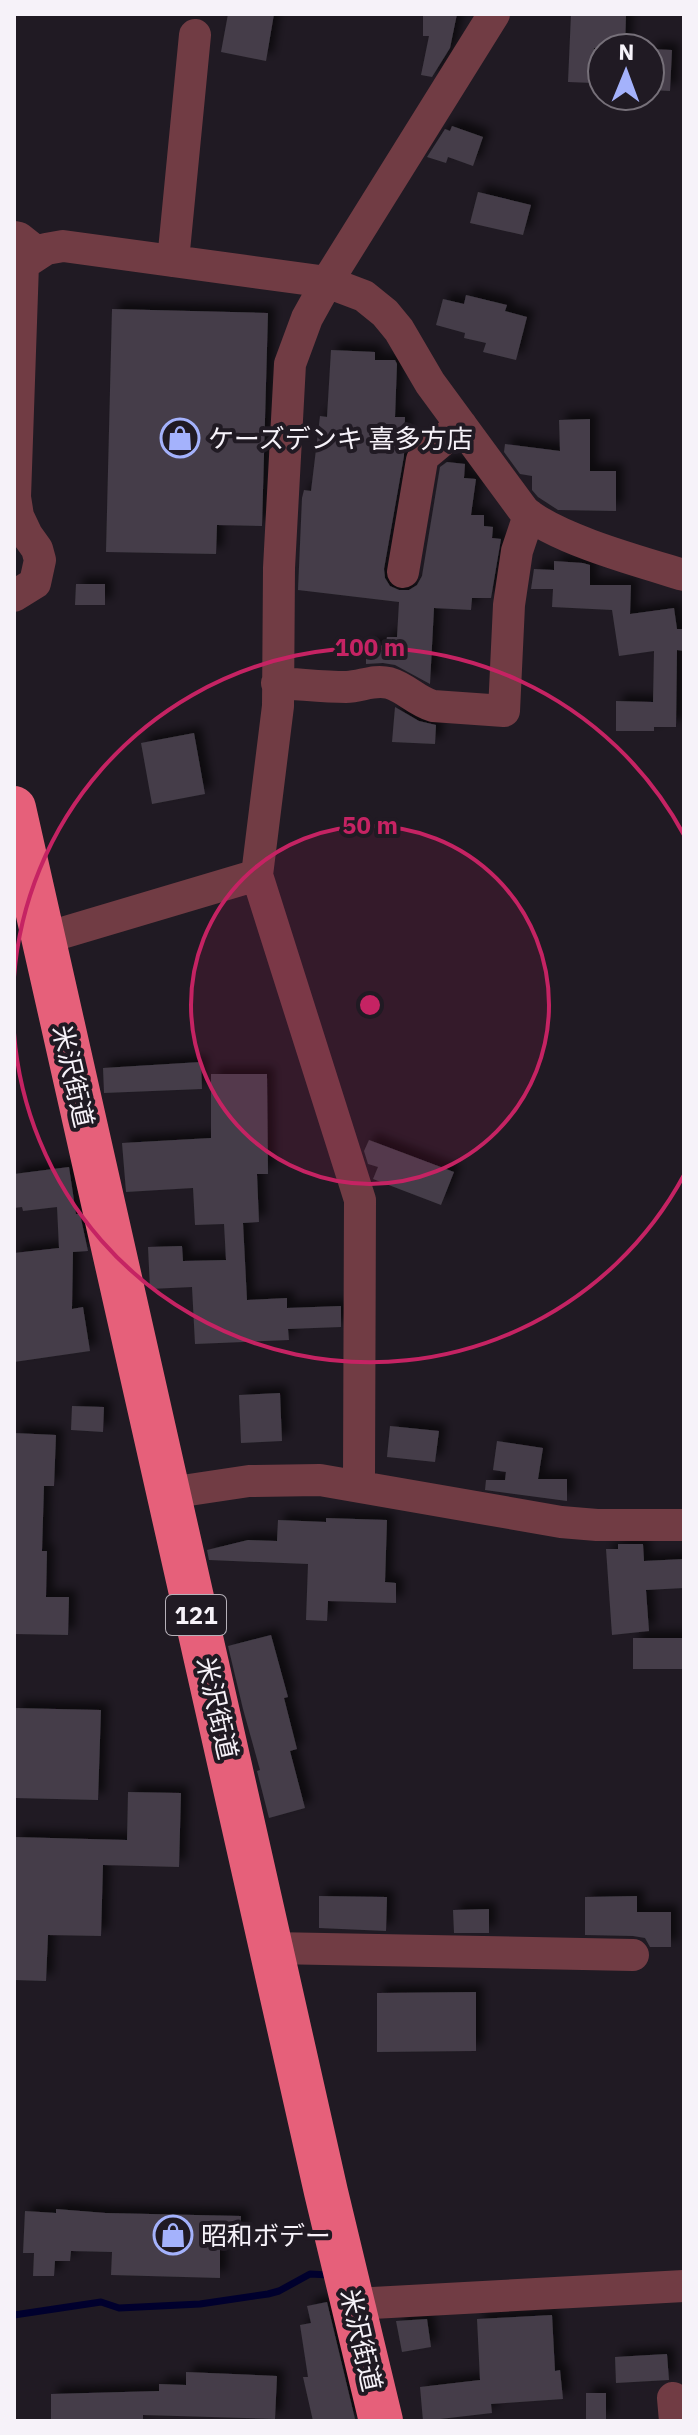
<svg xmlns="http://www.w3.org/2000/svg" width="698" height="2435" font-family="'IBM Plex Sans','Noto Sans JP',sans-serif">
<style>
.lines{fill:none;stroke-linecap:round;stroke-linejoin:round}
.stream{stroke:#00002d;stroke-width:7}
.building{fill:#443e48;filter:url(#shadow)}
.minor{stroke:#713c44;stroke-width:32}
.highway{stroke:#e6607a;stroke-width:44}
.ring{fill:none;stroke:#c52363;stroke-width:4}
.labels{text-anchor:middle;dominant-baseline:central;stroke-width:8;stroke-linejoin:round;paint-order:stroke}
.shield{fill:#201a23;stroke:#b6b1b9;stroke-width:2}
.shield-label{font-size:24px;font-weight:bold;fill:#f6f2f9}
.poi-label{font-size:26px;fill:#f6f2f9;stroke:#201a23;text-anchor:start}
.street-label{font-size:26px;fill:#f6f2f9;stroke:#201a23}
.centre{fill:#c52363;stroke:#201a23;stroke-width:4}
.ring-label{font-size:24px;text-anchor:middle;font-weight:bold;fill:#c52363;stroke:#201a23;stroke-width:8;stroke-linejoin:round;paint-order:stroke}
</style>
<defs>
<filter id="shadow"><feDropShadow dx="7" dy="-7" stdDeviation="4" flood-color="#0009"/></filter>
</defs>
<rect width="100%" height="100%" fill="#201a23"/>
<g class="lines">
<path class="stream" d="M 14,2315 L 101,2302 L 119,2308 L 200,2304 L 268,2294 L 279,2291 L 310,2274 L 329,2275"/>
</g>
<path class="building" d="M 228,14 L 274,14 L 266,61 L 221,52 Z
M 423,14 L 457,14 L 450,48 L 432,77 L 421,75 L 429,36 L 423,36 Z
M 571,14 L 626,14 L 625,48 L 594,48 L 593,83 L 568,82 Z
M 650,49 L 672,50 L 670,91 L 650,90 Z
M 452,126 L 483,137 L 473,166 L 448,157 L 446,163 L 427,157 L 445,129 L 450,131 Z
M 478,192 L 531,205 L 523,235 L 470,223 Z
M 466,295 L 507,305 L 505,311 L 527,317 L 516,360 L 483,352 L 486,343 L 464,338 L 465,333 L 436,325 L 443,299 L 464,304 Z
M 112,309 L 268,313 L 262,526 L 217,525 L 216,554 L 106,552 Z
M 331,350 L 375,352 L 375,360 L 395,360 L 397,364 L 395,417 L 405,417 L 404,456 L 384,569 L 385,578 L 390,586 L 399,590 L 409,590 L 417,585 L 422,576 L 440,467 L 447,462 L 465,464 L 464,478 L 476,479 L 471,515 L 484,515 L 484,526 L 493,527 L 492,538 L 501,539 L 491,598 L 472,598 L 471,610 L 434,608 L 430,684 L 395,665 L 383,663 L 366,664 L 366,645 L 386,645 L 387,637 L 397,637 L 399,602 L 298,590 L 302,498 L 304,490 L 311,491 L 320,416 L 327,417 Z
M 590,419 L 590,471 L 616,471 L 616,511 L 558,510 L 538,497 L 532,490 L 532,476 L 520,474 L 504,452 L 505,444 L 560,451 L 559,420 Z
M 554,561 L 583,563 L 590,565 L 590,585 L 631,585 L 630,614 L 674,608 L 677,629 L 684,629 L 684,651 L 677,650 L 676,727 L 654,727 L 654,731 L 616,731 L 616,701 L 653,702 L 654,651 L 619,656 L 612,610 L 552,607 L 553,589 L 531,589 L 534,569 L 554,570 Z
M 76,584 L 105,584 L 105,605 L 75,605 Z
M 395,707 L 419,721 L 436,725 L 435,744 L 392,742 Z
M 194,733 L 205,794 L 152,804 L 141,743 Z
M 201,1062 L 202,1089 L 104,1093 L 103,1068 Z
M 211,1074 L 267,1074 L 268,1174 L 257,1174 L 259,1222 L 243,1223 L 247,1300 L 287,1298 L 287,1308 L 341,1306 L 341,1327 L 288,1329 L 289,1340 L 195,1344 L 192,1287 L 150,1289 L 148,1247 L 182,1246 L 183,1261 L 226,1260 L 224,1224 L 195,1225 L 193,1188 L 126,1192 L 122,1143 L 211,1138 Z
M 369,1140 L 454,1172 L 441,1205 L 373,1179 L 378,1167 L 368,1164 L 364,1151 Z
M 69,1167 L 76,1214 L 80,1214 L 88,1251 L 73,1252 L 72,1309 L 83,1307 L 90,1351 L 14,1362 L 14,1253 L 59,1248 L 57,1207 L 23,1211 L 22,1207 L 14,1208 L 14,1174 Z
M 280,1393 L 282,1441 L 241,1443 L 239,1395 Z
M 72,1406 L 104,1407 L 103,1432 L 71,1430 Z
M 390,1426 L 439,1431 L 435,1462 L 387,1457 Z
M 14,1433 L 56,1435 L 54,1486 L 44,1486 L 42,1551 L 47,1551 L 46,1597 L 69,1597 L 68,1635 L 14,1634 Z
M 497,1441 L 543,1448 L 538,1479 L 567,1479 L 567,1501 L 485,1490 L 486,1480 L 505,1480 L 506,1472 L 493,1470 Z
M 326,1518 L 387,1520 L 385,1582 L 396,1583 L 396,1603 L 328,1601 L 327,1621 L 306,1620 L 308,1564 L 209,1560 L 207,1550 L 248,1540 L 277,1541 L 278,1520 L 326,1522 Z
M 618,1544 L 643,1544 L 644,1561 L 684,1559 L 684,1588 L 646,1590 L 649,1631 L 612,1635 L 606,1549 L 618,1549 Z
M 271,1635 L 288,1697 L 284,1698 L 297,1749 L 290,1751 L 305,1808 L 269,1818 L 257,1771 L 260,1770 L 243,1709 L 228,1646 Z
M 633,1638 L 684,1638 L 684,1669 L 633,1669 Z
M 14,1708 L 101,1710 L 98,1800 L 14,1798 Z
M 128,1792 L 181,1793 L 179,1867 L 103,1865 L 101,1936 L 48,1935 L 46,1981 L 14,1980 L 14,1837 L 127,1840 Z
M 319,1896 L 387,1897 L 386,1931 L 319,1928 Z
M 637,1896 L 637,1912 L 671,1912 L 671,1947 L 650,1947 L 645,1938 L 633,1936 L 585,1935 L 585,1897 Z
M 489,1909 L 489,1933 L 454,1933 L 453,1910 Z
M 476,1992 L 476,2051 L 377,2052 L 377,1993 Z
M 56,2209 L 106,2213 L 241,2216 L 240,2241 L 220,2240 L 220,2278 L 111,2275 L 112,2252 L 71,2251 L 70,2261 L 55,2261 L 54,2276 L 33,2276 L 34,2253 L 23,2253 L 25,2211 L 56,2213 Z
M 327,2302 L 355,2419 L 348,2421 L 313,2421 L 303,2377 L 308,2377 L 300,2325 L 311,2323 L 307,2306 Z
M 552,2315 L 555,2371 L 560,2370 L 563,2399 L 491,2404 L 492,2413 L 423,2421 L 420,2387 L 480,2380 L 477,2319 Z
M 427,2319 L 431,2347 L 402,2352 L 396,2321 Z
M 667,2354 L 669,2380 L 616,2383 L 615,2357 Z
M 186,2372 L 277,2376 L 275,2419 L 143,2415 L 143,2421 L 51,2421 L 51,2394 L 159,2391 L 159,2384 L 186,2385 Z
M 586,2393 L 606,2393 L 606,2421 L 586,2421 Z"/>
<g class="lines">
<path class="minor" d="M 14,237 L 19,238 L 38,253
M 173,261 L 195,35
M 403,572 L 422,460 L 425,455 L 461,425
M 14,596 L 35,583 L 40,560 L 37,549 L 27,535 L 18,516 L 15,497 L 23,264 L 46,249 L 63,246 L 327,282 L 364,296 L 385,313 L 399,330 L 430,383 L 524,511 C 556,539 641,562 684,575
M 277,683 C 300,684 323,687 346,687 C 361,687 373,679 389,683 C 406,688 416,701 433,706 L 504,711 L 509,605 L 517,551 L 529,515
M 42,939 L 257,875
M 359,1480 L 360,1200 L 257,875 L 278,706 L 279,568 L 290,364 L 307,318 L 327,282 L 494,14
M 169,1493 L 249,1481 L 320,1480 L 561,1522 L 597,1525 L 684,1525
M 272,1948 L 633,1955
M 354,2304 L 684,2286
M 673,2398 L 675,2421"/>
<path class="highway" d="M 14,808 L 326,2192 L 381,2421"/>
</g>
<circle cx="370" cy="1005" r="179" fill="#c52363" fill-opacity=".12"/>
<g class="ring">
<circle cx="370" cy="1005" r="179"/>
<path d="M684 1175A357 357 0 0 1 14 1033M14 977A357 357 0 0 1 684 835"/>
</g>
<defs>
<g id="shop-ring" transform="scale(2)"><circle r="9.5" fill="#201a23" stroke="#a4b2fc" stroke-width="1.5"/><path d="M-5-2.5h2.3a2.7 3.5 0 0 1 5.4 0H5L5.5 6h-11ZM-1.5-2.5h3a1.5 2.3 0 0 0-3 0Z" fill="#a4b2fc"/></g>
</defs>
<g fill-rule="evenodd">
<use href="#shop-ring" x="180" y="438"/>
<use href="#shop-ring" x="173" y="2235"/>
</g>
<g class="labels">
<rect class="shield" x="166" y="1595" width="60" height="40" rx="6"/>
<g class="shield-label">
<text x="196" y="1615">121</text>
</g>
<g class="poi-label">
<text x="208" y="438">ケーズデンキ 喜多方店</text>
<text x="201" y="2235">昭和ボデー</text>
</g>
<g class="street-label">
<text transform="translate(74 1076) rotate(77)">米沢街道</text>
<text transform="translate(218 1708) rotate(77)">米沢街道</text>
<text transform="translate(362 2340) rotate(77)">米沢街道</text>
</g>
</g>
<circle cx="370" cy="1005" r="12" class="centre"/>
<g class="ring-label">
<text x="370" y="656">100 m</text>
<text x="370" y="834">50 m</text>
</g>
<rect width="698" height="2435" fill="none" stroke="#f6f2f9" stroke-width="32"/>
<g transform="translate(626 72) rotate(1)"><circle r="38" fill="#201a23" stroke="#767079" stroke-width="2"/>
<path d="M0-6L14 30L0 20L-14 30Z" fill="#a4b2fc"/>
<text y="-12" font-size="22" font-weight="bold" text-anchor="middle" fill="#f6f2f9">N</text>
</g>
</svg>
